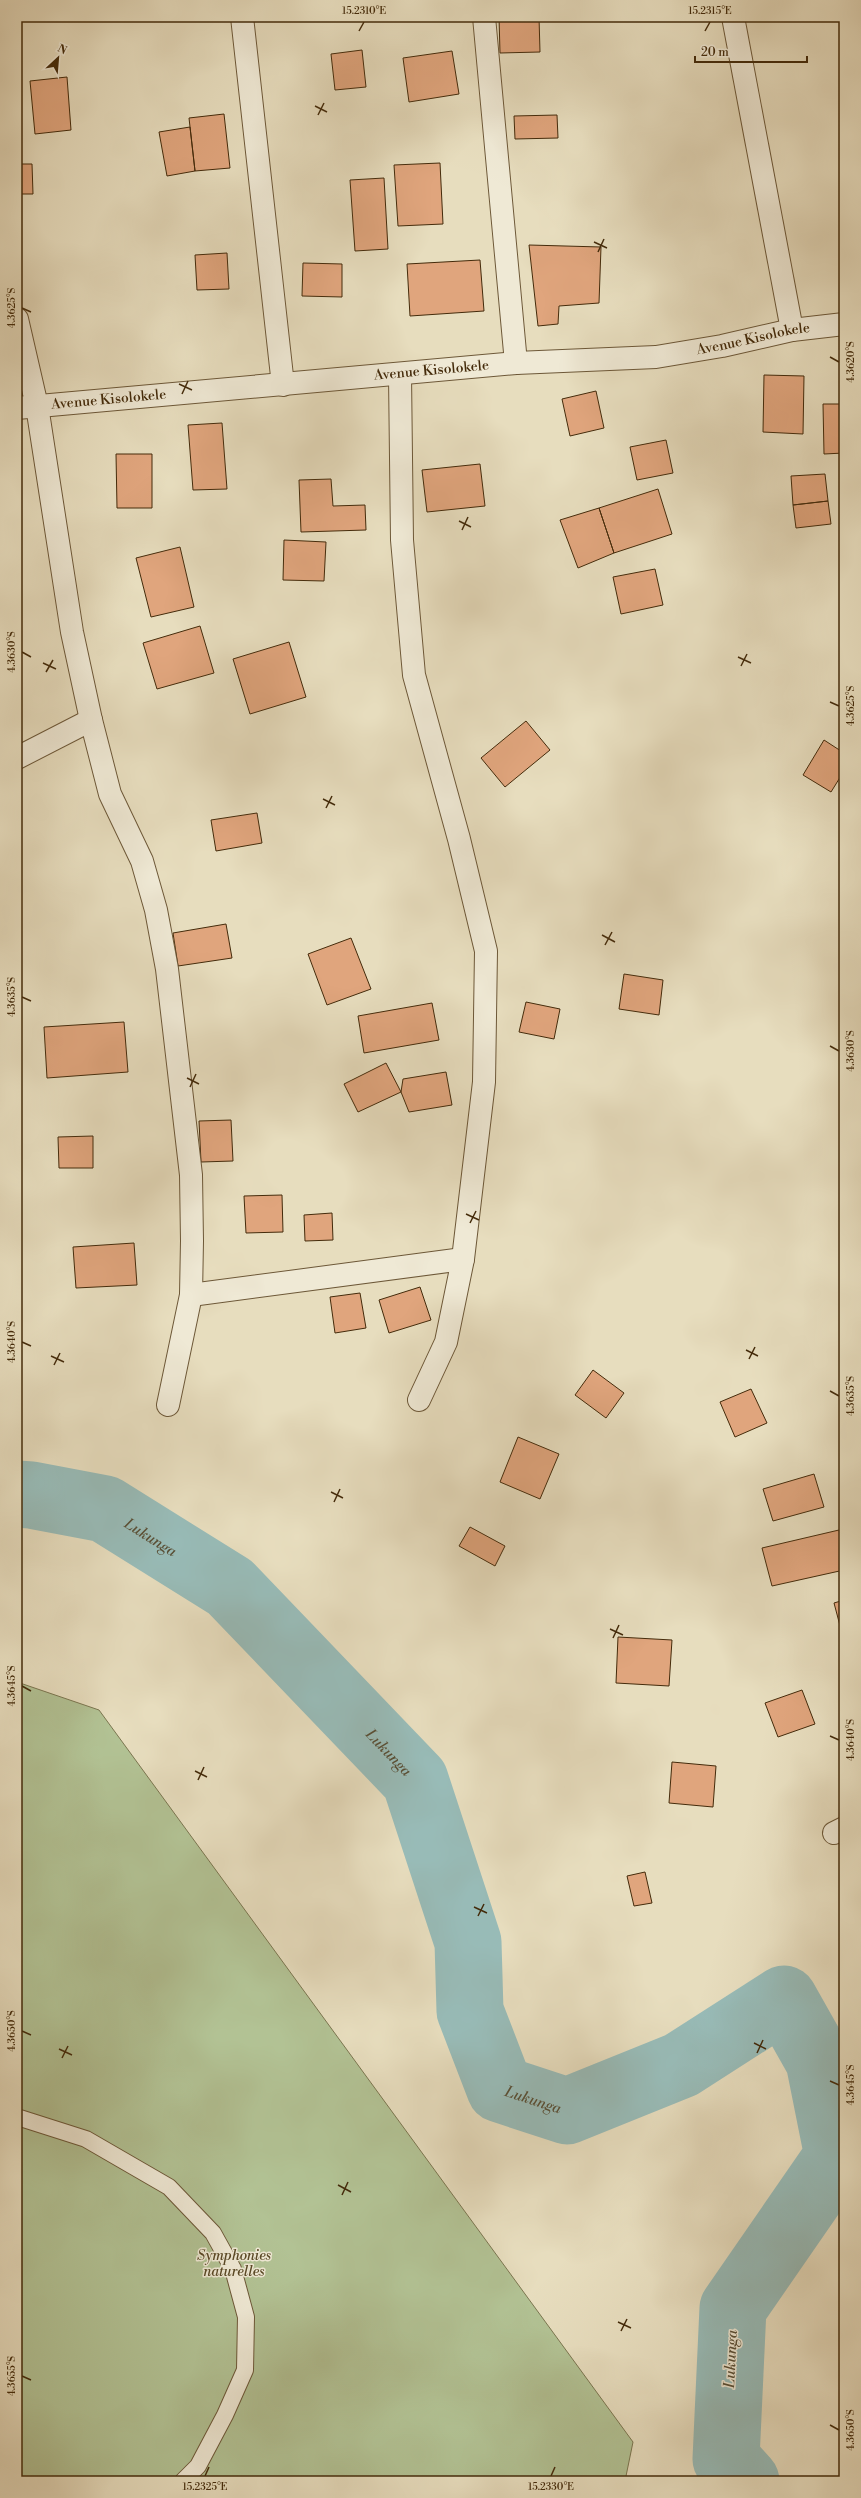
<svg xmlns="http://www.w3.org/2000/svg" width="861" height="2498" font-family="'Libre Bodoni',serif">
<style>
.green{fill:#b2c294;stroke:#7b7650}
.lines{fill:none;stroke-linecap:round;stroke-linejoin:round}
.river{stroke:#98bbb7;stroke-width:67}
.building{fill:#e0a57d;stroke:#442b0b}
.service-casing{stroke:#6d5838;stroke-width:18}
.minor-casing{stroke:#6d5838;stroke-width:24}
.service{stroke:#efe9d5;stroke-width:16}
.minor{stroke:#efe9d5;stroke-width:22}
.ticks{fill:none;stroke:#442b0b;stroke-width:1.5}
.labels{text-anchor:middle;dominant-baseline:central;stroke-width:3;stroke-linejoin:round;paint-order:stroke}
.street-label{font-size:14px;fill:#442b0b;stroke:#efe9d5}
.park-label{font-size:14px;font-style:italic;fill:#5a4926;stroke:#efe9d5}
.water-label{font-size:15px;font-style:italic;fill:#594f36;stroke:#efe9d5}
.neatline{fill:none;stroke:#442b0b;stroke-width:1.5}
.ticks-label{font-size:10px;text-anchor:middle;fill:#442b0b}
</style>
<rect width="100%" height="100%" fill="#e7ddbe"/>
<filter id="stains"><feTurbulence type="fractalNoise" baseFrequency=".005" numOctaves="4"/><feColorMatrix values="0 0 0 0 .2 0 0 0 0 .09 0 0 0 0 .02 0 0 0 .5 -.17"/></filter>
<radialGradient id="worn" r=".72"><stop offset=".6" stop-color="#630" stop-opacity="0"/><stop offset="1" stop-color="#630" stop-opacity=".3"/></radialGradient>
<path class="green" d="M 17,1682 L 99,1710 L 633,2442 L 625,2481 L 17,2481 Z"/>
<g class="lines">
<path class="river" id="s1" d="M 17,1494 L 31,1495 L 105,1509 L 230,1587 L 415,1780 L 468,1942 L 470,2011 L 500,2089 L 567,2111 L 681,2065 L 784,1999 L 819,2061 L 838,2156 L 733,2308 L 726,2459 L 746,2481"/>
</g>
<path class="building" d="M 499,17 L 539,17 L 540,52 L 500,53 Z
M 362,50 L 366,87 L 335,90 L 331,54 Z
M 452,51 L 459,94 L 409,102 L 403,58 Z
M 67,77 L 71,130 L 35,134 L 30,81 Z
M 224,114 L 230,168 L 195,171 L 189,118 Z
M 557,115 L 558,138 L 515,139 L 514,116 Z
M 190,127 L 195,171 L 167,176 L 159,132 Z
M 440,163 L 443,224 L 398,226 L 394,165 Z
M 17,164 L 32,164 L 33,194 L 17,194 Z
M 384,178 L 388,249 L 355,251 L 350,180 Z
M 529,245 L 601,247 L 599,303 L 559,306 L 558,324 L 538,326 Z
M 227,253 L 229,289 L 197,290 L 195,255 Z
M 480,260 L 484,311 L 410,316 L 407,264 Z
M 303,263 L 342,264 L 342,297 L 302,296 Z
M 764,375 L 804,376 L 803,434 L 763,432 Z
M 596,391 L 604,428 L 570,436 L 562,399 Z
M 823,404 L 844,404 L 844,453 L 824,454 Z
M 222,423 L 227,489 L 193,490 L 188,425 Z
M 666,440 L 673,473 L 637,480 L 630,447 Z
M 116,454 L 152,454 L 152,508 L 117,508 Z
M 480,464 L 485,506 L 427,512 L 422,470 Z
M 825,474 L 828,501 L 793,505 L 791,476 Z
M 331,479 L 333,506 L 365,505 L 366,530 L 301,532 L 299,480 Z
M 658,489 L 672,534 L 614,553 L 599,508 Z
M 828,501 L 831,524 L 796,528 L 793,505 Z
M 599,508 L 614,553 L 578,568 L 560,520 Z
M 284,540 L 326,542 L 324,581 L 283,580 Z
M 180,547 L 194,607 L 151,617 L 136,558 Z
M 655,569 L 663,605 L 621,614 L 613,577 Z
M 200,626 L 214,673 L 157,689 L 143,643 Z
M 289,642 L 306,697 L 250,714 L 233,659 Z
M 526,721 L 550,750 L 505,787 L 481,758 Z
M 824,740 L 844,753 L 844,771 L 831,792 L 803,775 Z
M 257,813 L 262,843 L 216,851 L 211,820 Z
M 226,924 L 232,958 L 178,966 L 173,933 Z
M 351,938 L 371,989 L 327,1005 L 308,954 Z
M 624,974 L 663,980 L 659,1015 L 619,1009 Z
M 526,1002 L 560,1009 L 554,1039 L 519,1032 Z
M 432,1003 L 439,1040 L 364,1053 L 358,1016 Z
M 124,1022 L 128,1072 L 47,1078 L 44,1027 Z
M 386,1063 L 401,1092 L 358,1112 L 344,1084 Z
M 446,1072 L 452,1105 L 409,1112 L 401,1092 L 403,1079 Z
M 231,1120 L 233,1161 L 201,1162 L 199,1121 Z
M 93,1136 L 93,1168 L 59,1168 L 58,1137 Z
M 282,1195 L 283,1232 L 246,1233 L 244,1196 Z
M 332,1213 L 333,1240 L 305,1241 L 304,1215 Z
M 134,1243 L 137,1285 L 76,1288 L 73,1247 Z
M 420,1287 L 431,1320 L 389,1333 L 379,1300 Z
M 360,1293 L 366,1328 L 335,1333 L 330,1297 Z
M 593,1370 L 624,1393 L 606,1418 L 575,1395 Z
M 751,1389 L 767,1423 L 735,1437 L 720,1402 Z
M 518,1437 L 559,1454 L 540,1499 L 500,1482 Z
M 814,1474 L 824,1507 L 773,1521 L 763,1489 Z
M 470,1527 L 505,1546 L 495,1566 L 459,1546 Z
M 839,1530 L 844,1552 L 844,1570 L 772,1586 L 762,1548 Z
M 844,1600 L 844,1636 L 843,1637 L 834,1603 Z
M 618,1637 L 672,1640 L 669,1686 L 616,1683 Z
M 802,1690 L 815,1724 L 778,1737 L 765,1703 Z
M 672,1762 L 716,1766 L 713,1807 L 669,1803 Z
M 645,1872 L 652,1903 L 634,1906 L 627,1876 Z"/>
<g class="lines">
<g class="service-casing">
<path id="service" d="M 17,2117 L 86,2139 L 169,2187 L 213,2233 L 233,2269 L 246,2317 L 245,2370 L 225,2415 L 198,2466 L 183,2481"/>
</g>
<g class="minor-casing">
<g id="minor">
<path d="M 242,17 L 283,385"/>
<path d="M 484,17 L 516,363"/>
<path d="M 733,17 L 792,330"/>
<path d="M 17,319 L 37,406 L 72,632 L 91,720 L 110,794 L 142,861 L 156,910 L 167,969 L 191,1175 L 192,1241 L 191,1295 L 168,1405"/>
<path d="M 400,375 L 402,540 L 414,675 L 459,839 L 486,951 L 484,1082 L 463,1259 L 446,1342 L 419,1400"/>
<path id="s2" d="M 17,408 L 516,363 L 656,357 L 722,346 L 792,330 L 844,324"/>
<path d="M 17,758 L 91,720"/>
<path d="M 191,1295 L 463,1259"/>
<path d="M 834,1833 L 844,1828"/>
</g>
</g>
<use href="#service" class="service"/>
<use href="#minor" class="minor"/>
</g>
<path class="ticks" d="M 359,31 L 364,22M 705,31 L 710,22M 315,106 L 327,112M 318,115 L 324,103M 594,242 L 607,248M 598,252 L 604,239M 22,308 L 31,312M 830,357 L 839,362M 179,384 L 192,390M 182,394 L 188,381M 459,521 L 471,527M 462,530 L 468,517M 22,652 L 31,657M 738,657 L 751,663M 43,663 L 56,669M 741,666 L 747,654M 46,672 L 53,660M 830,702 L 839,706M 323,799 L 335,805M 326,808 L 332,796M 602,935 L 615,942M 605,945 L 612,932M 22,997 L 31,1001M 830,1046 L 839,1051M 187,1078 L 199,1084M 190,1087 L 196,1074M 466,1214 L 479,1220M 470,1223 L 476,1211M 22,1342 L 31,1346M 746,1350 L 758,1356M 51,1356 L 64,1362M 749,1359 L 755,1347M 54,1365 L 60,1353M 830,1391 L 839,1396M 331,1492 L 343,1498M 334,1502 L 340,1489M 610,1629 L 623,1635M 613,1638 L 619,1625M 22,1686 L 31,1691M 830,1736 L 839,1740M 195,1771 L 207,1777M 198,1780 L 204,1767M 474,1907 L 487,1913M 478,1916 L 484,1904M 22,2031 L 31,2035M 754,2043 L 766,2049M 59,2049 L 72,2055M 757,2053 L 763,2040M 62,2058 L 68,2046M 830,2081 L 839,2085M 338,2185 L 351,2192M 342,2195 L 348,2182M 618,2322 L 631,2328M 621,2331 L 627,2319M 22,2376 L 31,2380M 830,2425 L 839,2430M 205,2476 L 209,2467M 551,2476 L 555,2467"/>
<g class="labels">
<g class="street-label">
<text stroke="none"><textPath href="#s2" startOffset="740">Avenue Kisolokele</textPath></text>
<text stroke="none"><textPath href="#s2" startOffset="416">Avenue Kisolokele</textPath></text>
<text stroke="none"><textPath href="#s2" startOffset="92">Avenue Kisolokele</textPath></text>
</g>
<g class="park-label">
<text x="234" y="2256">Symphonies<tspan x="234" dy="16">naturelles</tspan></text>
</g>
<g class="water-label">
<text stroke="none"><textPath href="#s1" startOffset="143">Lukunga</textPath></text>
<text stroke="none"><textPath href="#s1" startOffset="466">Lukunga</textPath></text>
<text stroke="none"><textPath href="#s1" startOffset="862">Lukunga</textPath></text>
<text transform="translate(731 2359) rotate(-87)">Lukunga</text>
</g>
</g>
<rect width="861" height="2498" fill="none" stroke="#e7ddbe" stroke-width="44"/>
<g transform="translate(58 58) rotate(26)" stroke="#efe9d5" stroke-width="3" paint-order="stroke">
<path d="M0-3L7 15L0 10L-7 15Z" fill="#442b0b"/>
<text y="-6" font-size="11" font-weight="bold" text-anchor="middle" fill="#442b0b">N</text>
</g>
<path d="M695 56v6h112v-6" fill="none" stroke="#442b0b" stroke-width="2"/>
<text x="701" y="56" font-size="12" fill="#442b0b" stroke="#efe9d5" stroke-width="3" paint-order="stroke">20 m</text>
<rect x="22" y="22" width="817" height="2454" class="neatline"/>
<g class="ticks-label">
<text x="364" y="14">15.2310°E</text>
<text x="710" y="14">15.2315°E</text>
<text transform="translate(11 308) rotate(-90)" y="4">4.3625°S</text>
<text transform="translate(850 362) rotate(-90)" y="4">4.3620°S</text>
<text transform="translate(11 652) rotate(-90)" y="4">4.3630°S</text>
<text transform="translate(850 706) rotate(-90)" y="4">4.3625°S</text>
<text transform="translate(11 997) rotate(-90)" y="4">4.3635°S</text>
<text transform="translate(850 1051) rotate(-90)" y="4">4.3630°S</text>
<text transform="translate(11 1342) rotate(-90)" y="4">4.3640°S</text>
<text transform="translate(850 1396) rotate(-90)" y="4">4.3635°S</text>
<text transform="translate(11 1686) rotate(-90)" y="4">4.3645°S</text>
<text transform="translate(850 1740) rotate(-90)" y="4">4.3640°S</text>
<text transform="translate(11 2031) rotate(-90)" y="4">4.3650°S</text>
<text transform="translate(850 2085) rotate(-90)" y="4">4.3645°S</text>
<text transform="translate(11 2376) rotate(-90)" y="4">4.3655°S</text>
<text transform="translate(850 2430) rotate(-90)" y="4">4.3650°S</text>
<text x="205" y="2490">15.2325°E</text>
<text x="551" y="2490">15.2330°E</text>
</g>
<rect width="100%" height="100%" filter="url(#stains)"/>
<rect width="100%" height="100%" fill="url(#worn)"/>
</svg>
